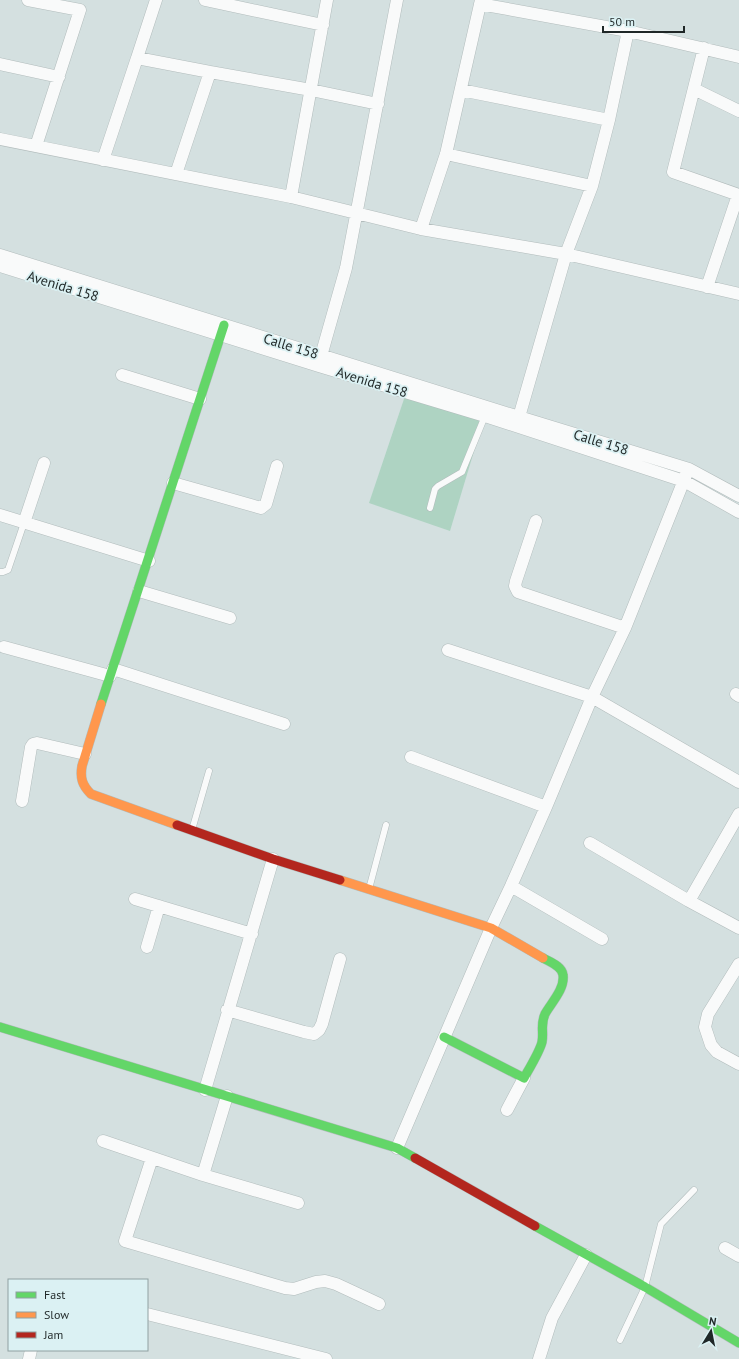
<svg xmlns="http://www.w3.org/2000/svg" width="739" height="1359" font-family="'PT Sans',sans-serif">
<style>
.green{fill:#aed3c2}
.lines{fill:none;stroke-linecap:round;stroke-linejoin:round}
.lane-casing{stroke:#b2bcbc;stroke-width:7}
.street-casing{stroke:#b2bcbc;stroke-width:13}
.fast-casing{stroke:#b2bcbc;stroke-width:10}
.slow-casing{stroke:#b2bcbc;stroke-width:10}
.jam-casing{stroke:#b2bcbc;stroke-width:10}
.lane{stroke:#f9fafa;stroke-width:6}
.street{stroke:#f9fafa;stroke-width:12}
.fast{stroke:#63d668;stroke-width:9}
.slow{stroke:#ff974d;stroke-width:9}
.jam{stroke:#b3261e;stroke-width:9}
.labels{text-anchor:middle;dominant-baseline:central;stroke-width:3.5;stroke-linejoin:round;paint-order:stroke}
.street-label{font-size:14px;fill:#1f2727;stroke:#dbf1f3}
</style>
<rect width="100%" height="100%" fill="#d4e0e0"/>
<path class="green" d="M 406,393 L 484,418 L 450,531 L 369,503 Z"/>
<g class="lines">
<g class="lane-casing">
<path id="lane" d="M 430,508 L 435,489 L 438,486 L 462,472 L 485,416
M 0,572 L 3,572 L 8,570 L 24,523
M 192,830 L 209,771
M 369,889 L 386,825
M 620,1340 L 645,1287 L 661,1224 L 694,1190"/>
</g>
<g class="street-casing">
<path id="street" d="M 28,0 L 80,10 L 36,146
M 205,0 L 323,25
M 480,4 L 628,31 L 739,57
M 704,48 L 673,172 L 739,195
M 137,58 L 156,0
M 0,64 L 59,77
M 210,72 L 311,90 L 378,104
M 694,89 L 739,111
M 461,90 L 609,120
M 0,139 L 291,197 L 421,229 L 566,254 L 739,294
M 446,154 L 592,186
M 103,160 L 137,58 L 210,72 L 176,174
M 291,197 L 327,0
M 421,229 L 446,154 L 481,0
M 0,255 L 519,417 L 689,469 L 739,496
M 0,266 L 319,366 L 485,416 L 684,481 L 739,512
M 707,287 L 738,195
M 319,363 L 346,268 L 397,0
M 122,375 L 200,399
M 517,424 L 566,254 L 592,186 L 609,120 L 628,31
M 173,483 L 261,508 L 266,504 L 277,466
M 0,515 L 149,561
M 536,521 L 516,581 L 515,586 L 518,592 L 625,628
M 24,523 L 44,463
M 139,591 L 230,618
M 4,647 L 110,676
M 448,650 L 592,697 L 739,782
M 113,669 L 284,724
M 736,694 L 739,696
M 411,757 L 546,807
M 22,801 L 31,747 L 33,744 L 37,743 L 85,754
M 590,843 L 689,901 L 739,928
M 511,886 L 602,939
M 135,899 L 252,934
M 689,901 L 739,814
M 147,947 L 159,906
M 739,964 L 708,1014 L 705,1027 L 711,1045 L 717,1052 L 739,1064
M 227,1010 L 304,1032 L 314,1034 L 319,1030 L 322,1024 L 340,959
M 205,1090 L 273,859
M 507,1110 L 524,1078
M 103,1141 L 203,1175 L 298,1203
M 397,1148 L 491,928 L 511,886 L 546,807 L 592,697 L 625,628 L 686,475
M 152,1158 L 125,1241 L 285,1288 L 294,1289 L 316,1282 L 325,1281 L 336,1284 L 379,1304
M 203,1175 L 227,1096
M 725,1248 L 739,1256
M 147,1314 L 326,1359
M 29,1359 L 31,1350
M 539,1359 L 552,1318 L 586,1255"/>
</g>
<g class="fast-casing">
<path id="fast" d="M 101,704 L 224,325
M 0,1027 L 397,1148 L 415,1158
M 444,1037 L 524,1078 C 529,1069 540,1051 542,1042 C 544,1032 540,1025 545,1014 C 551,1003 565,989 563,975 C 562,966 550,962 543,958
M 535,1226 L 645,1287 L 739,1343"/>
</g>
<g class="slow-casing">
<path id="slow" d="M 101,704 L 82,766 C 80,778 82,785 91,794 L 177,825
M 340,880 L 491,928 L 543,958"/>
</g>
<g class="jam-casing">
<path id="jam" d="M 177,825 L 273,859 L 340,880
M 415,1158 L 535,1226"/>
</g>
<use href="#lane" class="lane"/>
<use href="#street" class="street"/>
<use href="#fast" class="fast"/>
<use href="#slow" class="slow"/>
<use href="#jam" class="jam"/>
</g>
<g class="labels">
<g class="street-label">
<text transform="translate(63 286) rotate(17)">Avenida 158</text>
<text transform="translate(291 346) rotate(17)">Calle 158</text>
<text transform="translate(372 382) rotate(17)">Avenida 158</text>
<text transform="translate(601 442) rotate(17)">Calle 158</text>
</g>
</g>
<rect x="8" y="1279" width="140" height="72" fill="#dbf1f3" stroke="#90a0a1"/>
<rect x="16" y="1292" width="20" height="6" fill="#63d668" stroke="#90a0a1"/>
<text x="44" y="1299" font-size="12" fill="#1f2727">Fast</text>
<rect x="16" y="1312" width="20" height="6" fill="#ff974d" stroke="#90a0a1"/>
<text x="44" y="1319" font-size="12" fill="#1f2727">Slow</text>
<rect x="16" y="1332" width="20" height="6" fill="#b3261e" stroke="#90a0a1"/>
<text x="44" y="1339" font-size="12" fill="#1f2727">Jam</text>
<g transform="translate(711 1331) rotate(10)" stroke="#dbf1f3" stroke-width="3" paint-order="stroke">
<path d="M0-3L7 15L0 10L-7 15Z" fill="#1f2727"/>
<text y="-6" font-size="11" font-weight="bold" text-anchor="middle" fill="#1f2727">N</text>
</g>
<path d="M603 26v6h81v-6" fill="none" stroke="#1f2727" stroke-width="2"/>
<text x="609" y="26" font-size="12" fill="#1f2727" stroke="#dbf1f3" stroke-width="3" paint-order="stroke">50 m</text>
</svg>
